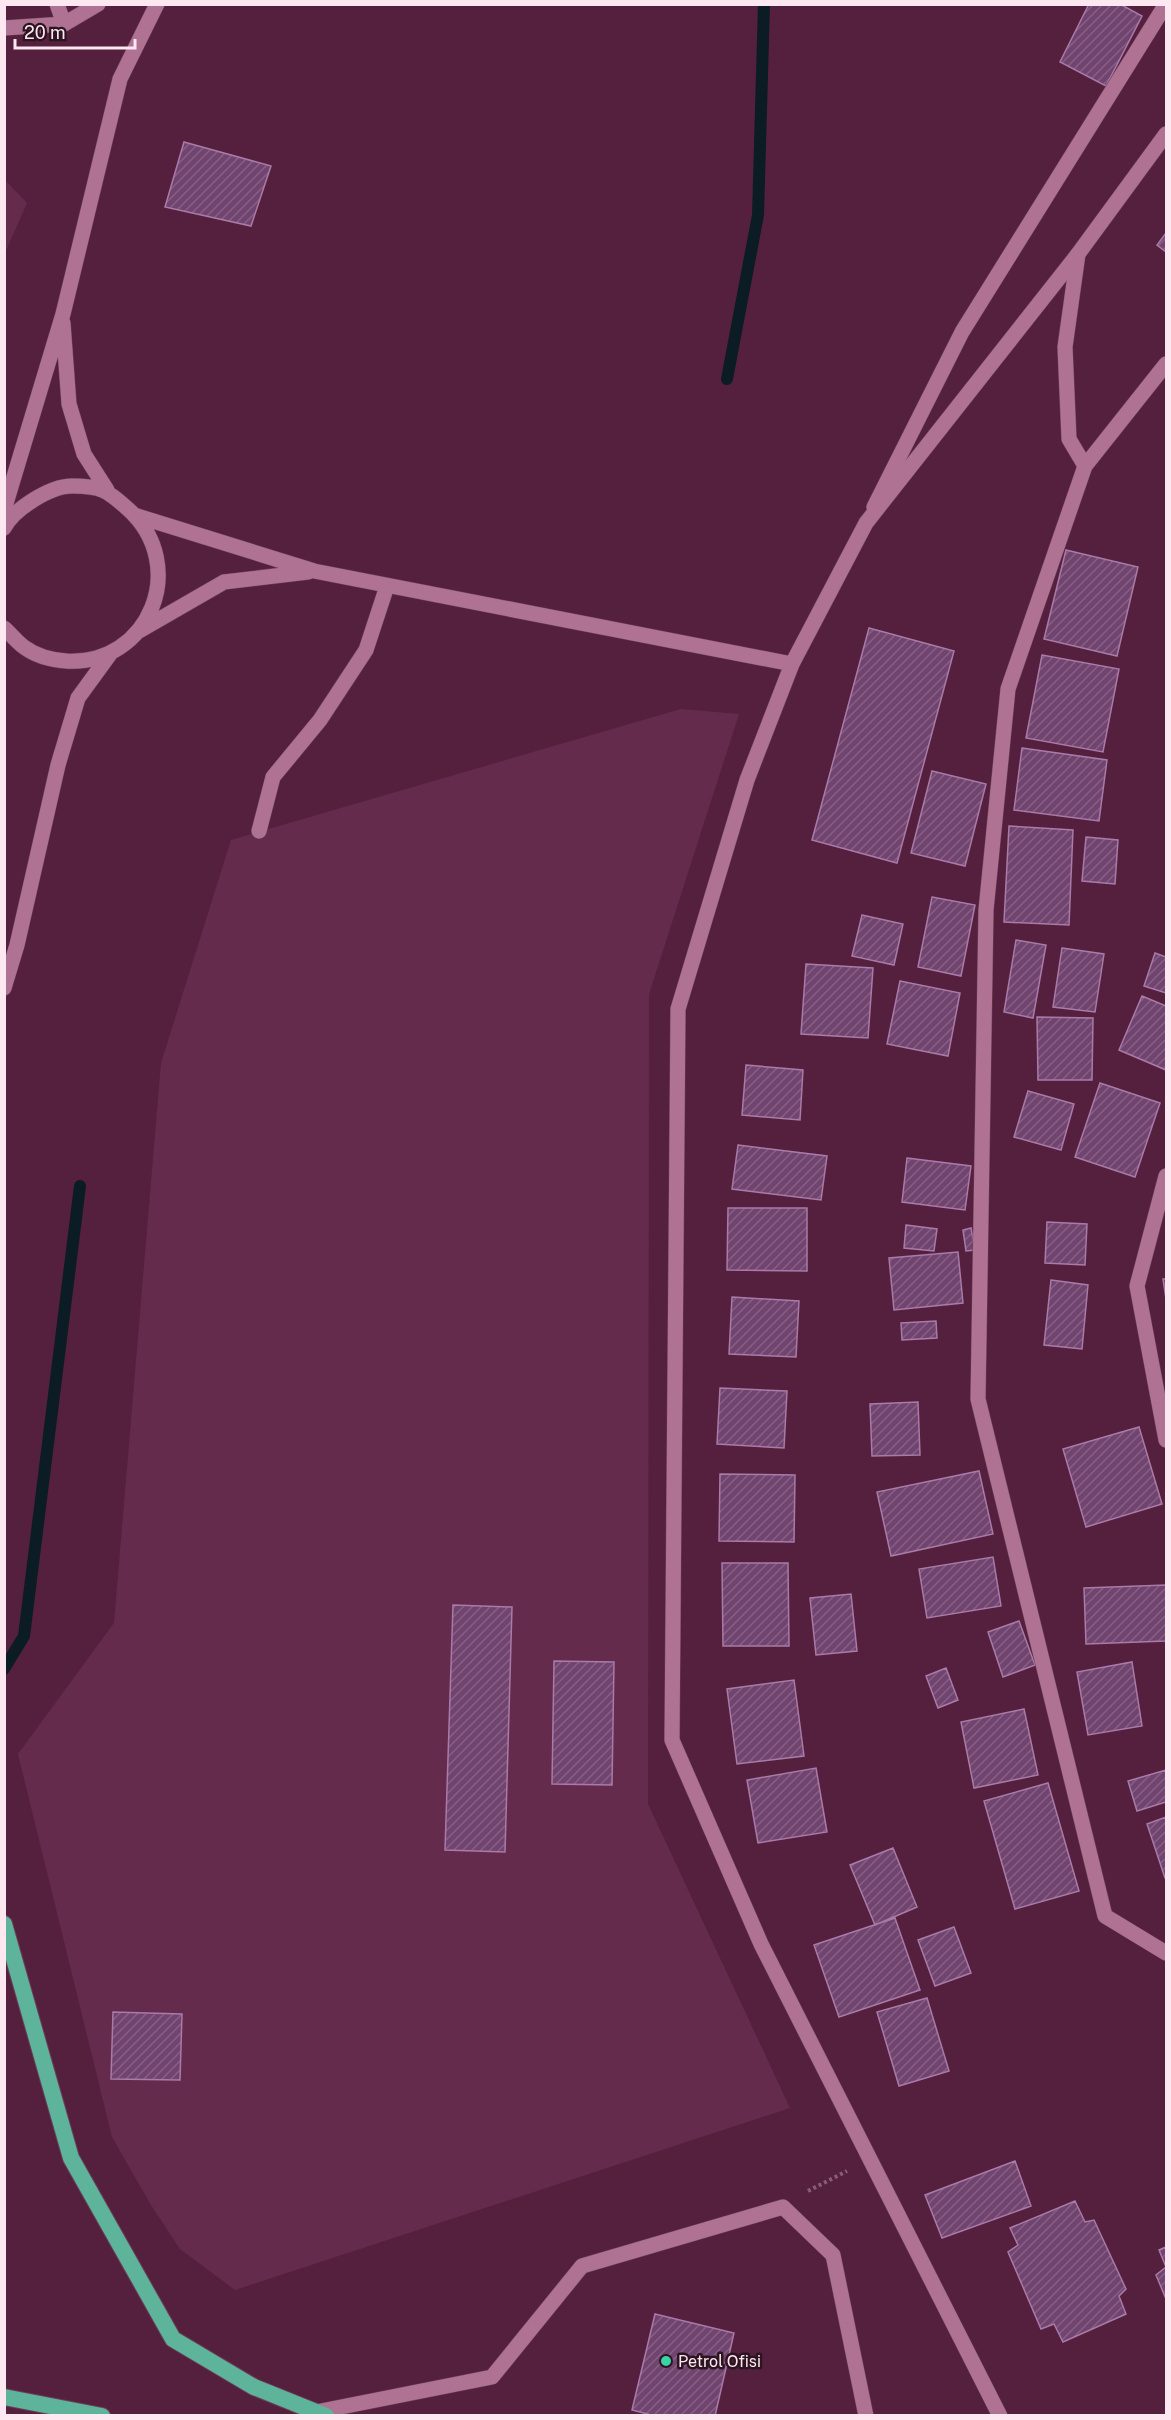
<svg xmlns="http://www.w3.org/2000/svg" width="1171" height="2420" font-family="'Public Sans',sans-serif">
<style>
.built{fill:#652b4c}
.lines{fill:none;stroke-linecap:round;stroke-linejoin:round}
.stream{stroke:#0b1c24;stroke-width:12}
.building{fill:url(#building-hatch);stroke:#aa7aa8;stroke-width:1.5}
.service-casing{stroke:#6b405a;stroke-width:16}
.minor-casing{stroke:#6b405a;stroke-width:16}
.tertiary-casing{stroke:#6b405a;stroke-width:16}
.trunk-casing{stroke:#6b405a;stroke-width:18}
.path{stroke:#895e75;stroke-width:4;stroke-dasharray:3 3;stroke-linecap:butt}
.service{stroke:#af7292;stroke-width:15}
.minor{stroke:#af7292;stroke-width:15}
.tertiary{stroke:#af7292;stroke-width:15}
.trunk{stroke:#5eb49b;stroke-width:16}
.poi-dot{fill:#39d4a5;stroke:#2c1421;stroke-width:2}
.labels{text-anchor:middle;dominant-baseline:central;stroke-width:5;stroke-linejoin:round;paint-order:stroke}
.poi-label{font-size:16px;fill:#fde8f1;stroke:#2c1421;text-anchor:start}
</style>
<defs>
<pattern id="building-hatch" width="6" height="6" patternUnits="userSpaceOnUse" patternTransform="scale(1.5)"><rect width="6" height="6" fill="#70446f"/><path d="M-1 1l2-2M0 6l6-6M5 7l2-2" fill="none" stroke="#855f84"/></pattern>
</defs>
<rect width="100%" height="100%" fill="#55203e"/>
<path class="built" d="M 5,180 L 27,203 L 5,253 Z
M 681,709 L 739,714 L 649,994 L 648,1804 L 790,2108 L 235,2290 L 180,2249 L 151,2205 L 112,2137 L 18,1754 L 114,1623 L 161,1063 L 231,840 Z"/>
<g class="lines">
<path class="stream" d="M 727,379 L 758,215 L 764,4
M 4,1669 L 24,1636 L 80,1186"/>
</g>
<path class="building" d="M 1089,4 L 1120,4 L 1142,16 L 1106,86 L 1060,62 Z
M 184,142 L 271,166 L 251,226 L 165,207 Z
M 1166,233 L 1166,252 L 1157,245 Z
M 1066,550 L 1138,567 L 1117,656 L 1044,639 Z
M 869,628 L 954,651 L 897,863 L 812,840 Z
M 1042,655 L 1119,669 L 1103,752 L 1026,738 Z
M 1022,748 L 1107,760 L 1099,821 L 1014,810 Z
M 932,771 L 986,784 L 965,866 L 911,853 Z
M 1009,826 L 1073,830 L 1069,925 L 1004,922 Z
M 1086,837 L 1118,840 L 1115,884 L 1082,881 Z
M 932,897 L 975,905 L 961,976 L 918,967 Z
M 862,915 L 903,924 L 894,965 L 852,956 Z
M 1016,940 L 1046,945 L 1033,1018 L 1004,1012 Z
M 1062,948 L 1104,954 L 1095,1012 L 1053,1007 Z
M 1155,953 L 1166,957 L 1166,993 L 1144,986 Z
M 806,964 L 873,968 L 868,1038 L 801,1034 Z
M 900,981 L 960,993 L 948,1056 L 887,1044 Z
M 1142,996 L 1166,1006 L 1166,1070 L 1119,1050 Z
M 1037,1017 L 1093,1018 L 1092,1080 L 1038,1080 Z
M 746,1065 L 803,1070 L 800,1120 L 742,1115 Z
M 1100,1083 L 1160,1103 L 1135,1177 L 1075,1157 Z
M 1028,1091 L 1074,1104 L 1061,1150 L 1014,1137 Z
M 738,1145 L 827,1156 L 821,1200 L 732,1189 Z
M 907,1158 L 971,1166 L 965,1210 L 902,1202 Z
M 728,1208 L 807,1208 L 807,1271 L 727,1270 Z
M 1047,1222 L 1087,1224 L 1085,1265 L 1045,1263 Z
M 906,1225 L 937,1229 L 934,1251 L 904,1248 Z
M 971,1228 L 975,1250 L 966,1251 L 963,1230 Z
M 958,1252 L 963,1303 L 894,1310 L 889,1258 Z
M 1163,1279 L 1166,1279 L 1166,1299 Z
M 1051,1280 L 1088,1285 L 1082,1349 L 1044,1345 Z
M 732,1297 L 799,1301 L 796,1357 L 729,1354 Z
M 936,1321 L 937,1338 L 902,1340 L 901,1323 Z
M 720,1388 L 787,1391 L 784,1448 L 717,1444 Z
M 918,1402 L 920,1455 L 872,1456 L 870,1404 Z
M 1139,1427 L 1162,1504 L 1086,1527 L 1063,1449 Z
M 979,1471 L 993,1534 L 891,1556 L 877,1492 Z
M 720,1474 L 795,1475 L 794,1542 L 719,1541 Z
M 993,1557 L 1001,1606 L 927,1618 L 919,1569 Z
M 722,1563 L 788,1563 L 789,1646 L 723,1646 Z
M 1166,1585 L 1166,1641 L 1086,1644 L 1084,1588 Z
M 851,1594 L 857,1651 L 816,1655 L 810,1598 Z
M 453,1605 L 512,1607 L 505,1852 L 445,1850 Z
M 1019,1621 L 1035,1665 L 1003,1677 L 988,1632 Z
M 554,1661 L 614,1662 L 612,1785 L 552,1784 Z
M 1132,1662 L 1142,1726 L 1088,1735 L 1077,1672 Z
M 946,1668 L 958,1700 L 938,1708 L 926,1676 Z
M 794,1680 L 804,1756 L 737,1764 L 727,1689 Z
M 1024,1709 L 1038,1775 L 974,1788 L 961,1722 Z
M 816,1768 L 827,1832 L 758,1843 L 747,1780 Z
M 1166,1770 L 1166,1802 L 1137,1811 L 1128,1781 Z
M 1048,1783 L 1079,1891 L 1015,1909 L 984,1801 Z
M 1166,1817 L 1166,1878 L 1165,1878 L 1147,1824 Z
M 893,1848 L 917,1907 L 875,1925 L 850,1865 Z
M 895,1918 L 920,1990 L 839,2017 L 814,1945 Z
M 954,1927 L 971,1973 L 935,1986 L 918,1940 Z
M 927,1998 L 949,2071 L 899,2086 L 877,2012 Z
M 113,2012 L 182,2014 L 180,2080 L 111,2079 Z
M 1015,2161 L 1031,2206 L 942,2238 L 925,2195 Z
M 1075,2201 L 1085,2222 L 1094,2220 L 1126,2289 L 1119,2296 L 1126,2314 L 1063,2342 L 1054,2324 L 1041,2329 L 1008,2252 L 1018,2245 L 1010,2228 Z
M 1166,2247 L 1166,2267 L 1159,2250 Z
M 1166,2267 L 1166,2299 L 1156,2275 Z
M 655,2314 L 734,2333 L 715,2416 L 655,2416 L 632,2410 Z"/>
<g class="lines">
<g class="service-casing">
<path id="service" d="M 316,2412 L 492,2377 L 582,2266 L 783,2207 L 833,2255 L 866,2416"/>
</g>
<g class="minor-casing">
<path id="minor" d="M 57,4 L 64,24
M 4,28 L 64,24 L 98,4
M 1078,254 L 1065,347 L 1069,439 L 1085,466
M 1166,364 L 1085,466 L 1008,689 L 986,910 L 978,1399 L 1105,1916 L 1166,1953
M 874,507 L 962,332 L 1166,4
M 259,831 L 273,777 L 320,720 L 366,650 L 387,586
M 1166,1176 L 1137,1286 L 1166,1440"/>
</g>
<g class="tertiary-casing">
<path id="tertiary" d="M 63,323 L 69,404 L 84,454 L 107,490
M 4,510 L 63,314 L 120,79 L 157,4
M 134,515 L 314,571 L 792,664
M 4,528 C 14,509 50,486 72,486 C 101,486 107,490 128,509 C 190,565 150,666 66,661 C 52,660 36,656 24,647 C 17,642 11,634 4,628
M 139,631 L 224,582 L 308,572
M 4,988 L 17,945 L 58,765 L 78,698 L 110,654
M 1000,2416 L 761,1944 L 672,1740 L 678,1009 L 747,780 L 792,664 L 866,523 L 1078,254 L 1166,134"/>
</g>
<g class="trunk-casing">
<path id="trunk" d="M 4,1924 L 71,2158 L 173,2339 L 254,2387 L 326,2416
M 4,2397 L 102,2416"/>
</g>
<path class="path" d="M 808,2191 L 847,2171"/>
<use href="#service" class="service"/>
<use href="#minor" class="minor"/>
<use href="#tertiary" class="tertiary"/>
<use href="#trunk" class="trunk"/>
</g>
<circle class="poi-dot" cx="666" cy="2361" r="6"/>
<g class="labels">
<g class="poi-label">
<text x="678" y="2361">Petrol Ofisi</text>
</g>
</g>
<rect width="1171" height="2420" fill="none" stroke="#fde8f1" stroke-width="12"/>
<path d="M15 39v9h120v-9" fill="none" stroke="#fde8f1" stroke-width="3"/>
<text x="24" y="39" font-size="18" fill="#fde8f1" stroke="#2c1421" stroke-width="4.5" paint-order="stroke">20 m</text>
</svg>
